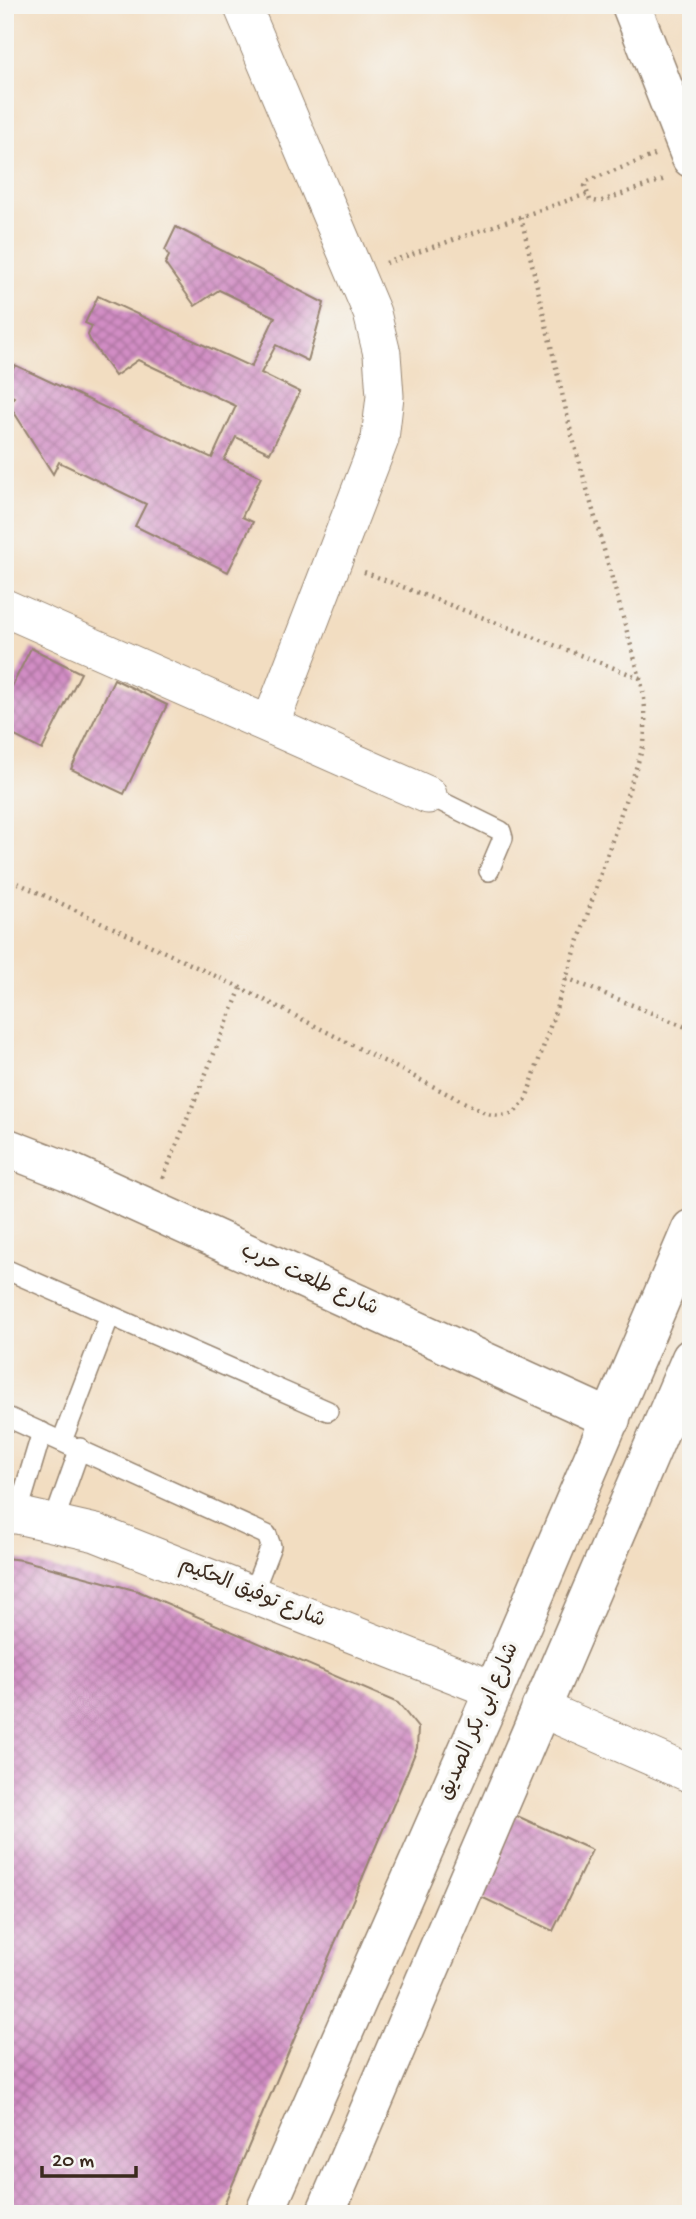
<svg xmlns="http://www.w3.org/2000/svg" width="696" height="2219" font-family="'Gochi Hand','Playpen Sans Arabic',sans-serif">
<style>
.building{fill:url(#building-cross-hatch)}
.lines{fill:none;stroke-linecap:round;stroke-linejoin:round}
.lane-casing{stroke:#968470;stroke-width:22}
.street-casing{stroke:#968470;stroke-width:39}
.secondary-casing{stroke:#968470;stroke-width:41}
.path{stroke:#968470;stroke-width:4.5;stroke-dasharray:2 5;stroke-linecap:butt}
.lane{stroke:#fff;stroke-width:19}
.street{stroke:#fff;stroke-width:37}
.secondary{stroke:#fff;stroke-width:38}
.labels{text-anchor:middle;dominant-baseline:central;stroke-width:7;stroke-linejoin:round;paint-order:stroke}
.street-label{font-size:21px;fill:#3b2a1e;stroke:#f6f6f2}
</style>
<defs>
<pattern id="building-cross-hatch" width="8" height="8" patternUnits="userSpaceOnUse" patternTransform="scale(1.75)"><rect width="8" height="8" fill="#d18dc4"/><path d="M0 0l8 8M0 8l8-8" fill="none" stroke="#ab739f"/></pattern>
</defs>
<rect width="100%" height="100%" fill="#f6f6f2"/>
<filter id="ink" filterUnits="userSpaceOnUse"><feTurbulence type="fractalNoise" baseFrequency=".0143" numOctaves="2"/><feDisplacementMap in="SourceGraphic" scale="14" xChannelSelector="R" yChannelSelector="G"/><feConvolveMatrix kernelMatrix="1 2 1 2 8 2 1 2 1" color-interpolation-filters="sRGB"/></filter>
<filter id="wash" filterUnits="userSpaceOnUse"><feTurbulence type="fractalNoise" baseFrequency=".00686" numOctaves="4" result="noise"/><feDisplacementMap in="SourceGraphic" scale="28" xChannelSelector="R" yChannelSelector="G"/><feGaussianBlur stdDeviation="1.57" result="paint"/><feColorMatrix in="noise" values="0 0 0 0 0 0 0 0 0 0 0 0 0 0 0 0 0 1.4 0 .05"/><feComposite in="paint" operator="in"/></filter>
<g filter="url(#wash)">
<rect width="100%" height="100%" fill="#f2ddc1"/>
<g id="blocks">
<path class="building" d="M 176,227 L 324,303 L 308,361 L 276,345 L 261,373 L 300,392 L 270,453 L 236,437 L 224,460 L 261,477 L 242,517 L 253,522 L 228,572 L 135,526 L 146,504 L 59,462 L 53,474 L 10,406 L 14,397 L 5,393 L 5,385 L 15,365 L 212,458 L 236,406 L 138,360 L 115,376 L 90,340 L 88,335 L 92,326 L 85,323 L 98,296 L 251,367 L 275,317 L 219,290 L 195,306 L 165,264 L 169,256 L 165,250 Z
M 31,648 L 81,673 L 42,750 L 5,731 L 5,700 Z
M 114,679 L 167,705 L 124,794 L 71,769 Z
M 5,1558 L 22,1560 L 138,1591 L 398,1703 L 418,1728 L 417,1748 L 406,1775 L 220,2214 L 5,2214 Z
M 515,1815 L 592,1850 L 553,1931 L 477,1895 Z"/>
</g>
</g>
<g filter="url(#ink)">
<use href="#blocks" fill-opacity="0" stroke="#968470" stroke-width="2"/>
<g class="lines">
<g class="lane-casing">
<path id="lane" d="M 428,795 L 501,831 L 503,838 L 489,871
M 5,1269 L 328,1411
M 5,1416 L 267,1535 L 271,1546 L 252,1595
M 62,1441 L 110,1315
M 17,1515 L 42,1432
M 53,1524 L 80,1448"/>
</g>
<g class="street-casing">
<path id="street" d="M 242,5 L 372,313 L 382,354 L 385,396 L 380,439 L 270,725
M 5,608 L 428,795
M 5,1515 L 17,1515 L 96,1533 L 494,1690
M 540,1708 L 691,1774"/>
</g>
<g class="secondary-casing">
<path id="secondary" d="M 631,5 L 691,158
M 5,1147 L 67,1171 L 611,1419
M 264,2214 L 494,1690 L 691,1229
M 325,2214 L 691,1358"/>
</g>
<path class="path" d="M 655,155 L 587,181 L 585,186 L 590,200 L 599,202 L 665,179
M 386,263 L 587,194
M 364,572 L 640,678
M 5,877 L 241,988 L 487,1114 C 507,1118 514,1116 526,1099 L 644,744 C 646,721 646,700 640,678 L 571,432 L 521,217
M 566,978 L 691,1029
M 163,1178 L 241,988"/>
<use href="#lane" class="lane"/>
<use href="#street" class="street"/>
<use href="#secondary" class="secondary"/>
</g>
</g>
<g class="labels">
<g class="street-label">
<text transform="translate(309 1281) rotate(24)">شارع طلعت حرب</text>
<text transform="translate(252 1594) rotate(22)">شارع توفيق الحكيم</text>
<text transform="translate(480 1722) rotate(-66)">شارع ابى بكر الصديق</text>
</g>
</g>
<rect width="696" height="2219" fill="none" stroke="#f6f6f2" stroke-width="28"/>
<path d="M42 2166v10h94v-10" fill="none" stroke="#3b2a1e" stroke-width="3.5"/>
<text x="52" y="2166" font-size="21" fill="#3b2a1e" stroke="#f6f6f2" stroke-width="5" paint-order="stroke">20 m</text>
</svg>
